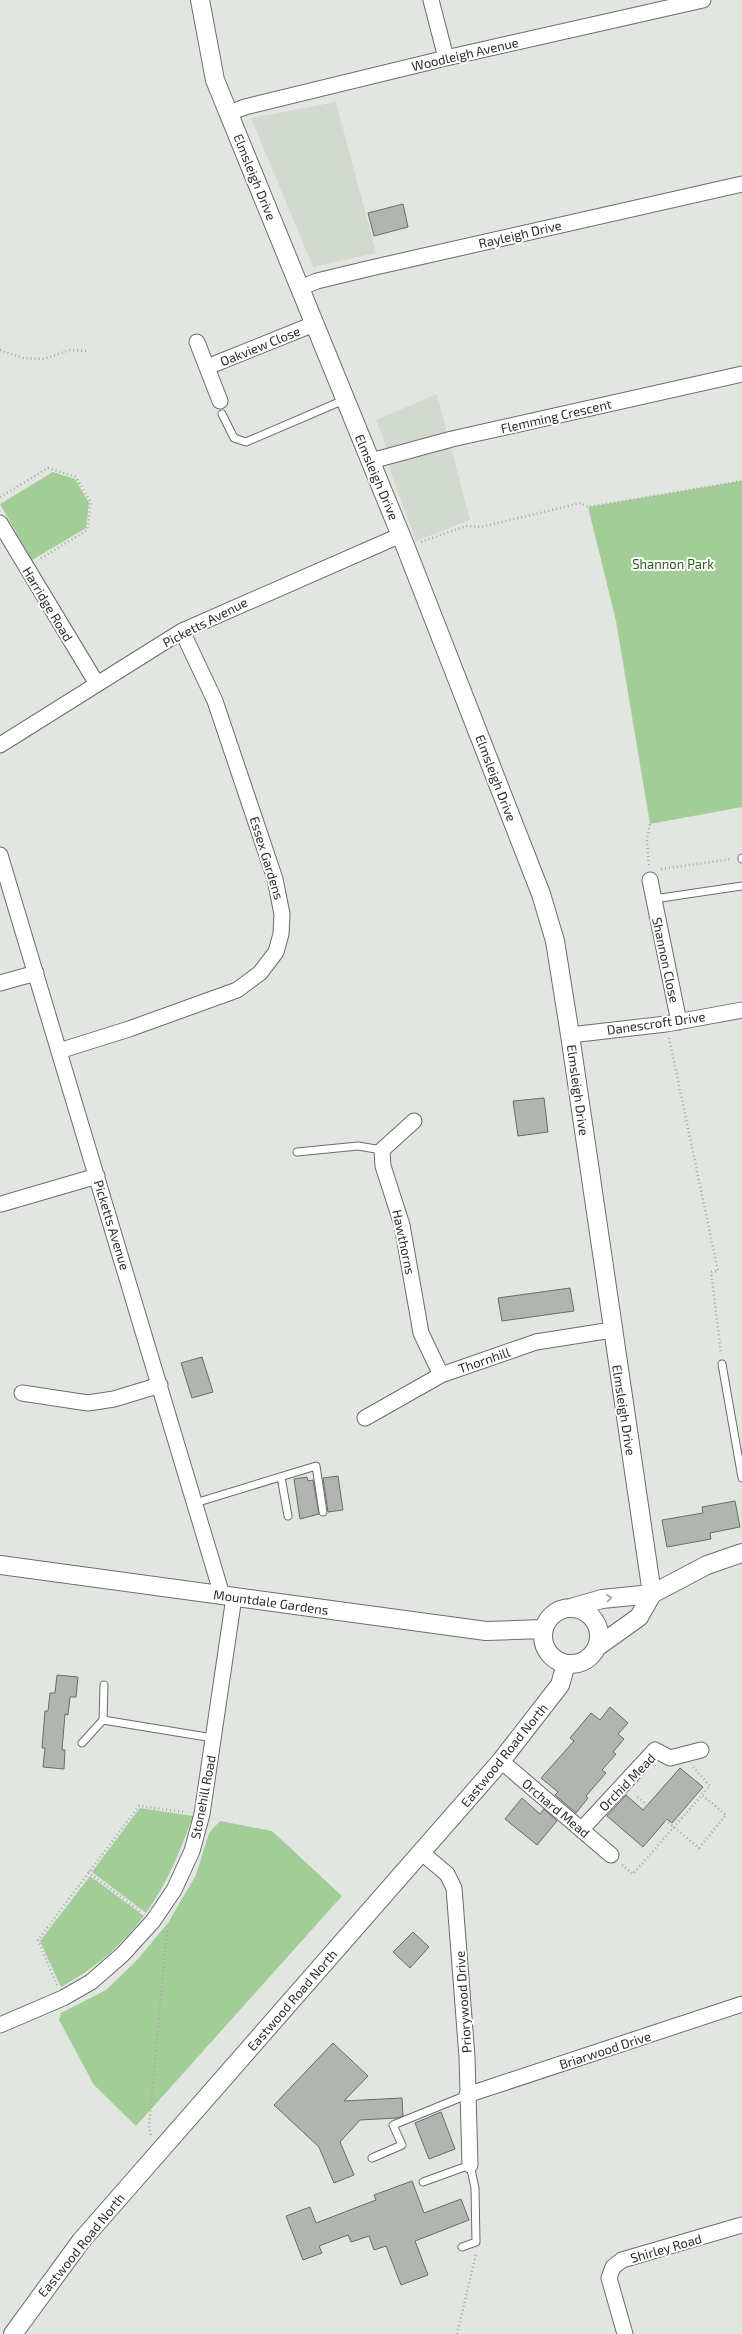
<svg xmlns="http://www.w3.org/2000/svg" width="742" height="2334" font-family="'Exo 2',sans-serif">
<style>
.built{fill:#d2dad0}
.green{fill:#a3cd97}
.building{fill:#b1b4b0;stroke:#696d68}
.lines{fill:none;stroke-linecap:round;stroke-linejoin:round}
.service-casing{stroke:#6a6e6a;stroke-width:9}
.minor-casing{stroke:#6a6e6a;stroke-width:17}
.tertiary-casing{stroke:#6a6e6a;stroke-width:20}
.path{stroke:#a8aba7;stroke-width:2.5;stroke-dasharray:1 3;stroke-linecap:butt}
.service{stroke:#fff;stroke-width:7}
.minor{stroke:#fff;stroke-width:15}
.tertiary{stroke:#fff;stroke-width:18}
.oneway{stroke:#a0a0a0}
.labels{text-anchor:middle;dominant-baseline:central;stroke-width:4;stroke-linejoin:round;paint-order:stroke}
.street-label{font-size:13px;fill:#2b2c2b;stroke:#fff}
.park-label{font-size:13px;fill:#2b6018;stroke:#fff}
</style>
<rect width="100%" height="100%" fill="#e2e6e1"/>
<path class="built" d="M 336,102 L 376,253 L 313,267 L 251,118 Z
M 437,394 L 470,520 L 416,541 L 390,470 L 384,440 L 376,420 Z"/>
<path class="green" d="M 53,472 L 75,479 L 89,503 L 86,528 L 32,560 L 0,504 Z
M 742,481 L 742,807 L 650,824 L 616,621 L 588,507 Z
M 140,1808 L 193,1816 C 180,1851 168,1882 146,1913 L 92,1872 Z
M 220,1821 L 272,1831 L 342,1896 L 136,2126 L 94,2085 L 59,2020 L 61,2013 L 106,1990 L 137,1960 L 168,1923 L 196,1875 L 209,1833 Z
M 90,1876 L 144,1916 C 119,1948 97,1967 61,1987 L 40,1941 Z"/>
<path class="building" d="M 403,204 L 408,227 L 374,236 L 368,213 Z
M 544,1098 L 548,1132 L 518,1136 L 513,1101 Z
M 570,1288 L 574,1311 L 502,1321 L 498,1298 Z
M 202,1357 L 213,1392 L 192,1398 L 181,1363 Z
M 338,1476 L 343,1510 L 328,1512 L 323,1478 Z
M 307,1477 L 308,1481 L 313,1480 L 319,1514 L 300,1519 L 294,1479 Z
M 735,1501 L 740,1527 L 710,1533 L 711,1539 L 667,1547 L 662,1520 L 703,1513 L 702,1507 Z
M 57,1675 L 78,1677 L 76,1697 L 70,1697 L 68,1715 L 65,1714 L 62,1750 L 65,1750 L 64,1769 L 43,1767 L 45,1748 L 42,1748 L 45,1711 L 48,1711 L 50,1693 L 55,1693 Z
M 610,1707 L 628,1723 L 618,1734 L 624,1739 L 613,1752 L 616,1754 L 602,1770 L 606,1773 L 586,1796 L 588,1798 L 576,1813 L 555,1795 L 558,1792 L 541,1778 L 574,1741 L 570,1738 L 591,1713 L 600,1720 Z
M 680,1768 L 703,1787 L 672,1823 L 667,1819 L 643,1847 L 607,1816 L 626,1795 L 643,1810 Z
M 522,1798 L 540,1814 L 544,1809 L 557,1821 L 537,1845 L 505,1819 Z
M 413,1932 L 429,1947 L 410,1968 L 393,1952 Z
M 333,2043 L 368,2076 L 344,2101 L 402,2098 L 403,2116 L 397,2118 L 360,2120 L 340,2142 L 354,2175 L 334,2183 L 319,2147 L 274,2105 Z
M 441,2112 L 455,2149 L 429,2159 L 415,2123 Z
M 412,2181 L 424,2213 L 461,2199 L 469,2220 L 415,2241 L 428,2275 L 401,2285 L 386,2246 L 374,2250 L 369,2236 L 351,2242 L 348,2235 L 319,2246 L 322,2253 L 303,2260 L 286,2216 L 310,2207 L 316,2223 L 376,2200 L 374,2195 Z"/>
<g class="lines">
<g class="service-casing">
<path id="service" d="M 222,414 L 234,438 L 246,442 L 344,400
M 742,858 L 742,859
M 654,899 L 742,886
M 297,1152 L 358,1146 L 382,1150
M 722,1364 L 742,1478
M 281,1477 L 288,1516
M 195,1503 L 316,1466 L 323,1512
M 103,1720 L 213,1738
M 82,1743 L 103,1720 L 104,1685
M 372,2158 L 402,2145 L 393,2125 L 467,2095
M 423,2182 L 470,2165 L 475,2188 L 476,2242 L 462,2247"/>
</g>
<g class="minor-casing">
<path id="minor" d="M 431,0 L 446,58
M 229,113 L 245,107 L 446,58 L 703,0
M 300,288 L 317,281 L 371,268 L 742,184
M 197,342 L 220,401
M 207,367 L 314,324
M 371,461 L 452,439 L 742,374
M 0,523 L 97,684
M 0,745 L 182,631 L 401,535
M 0,855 L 222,1595
M 650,880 L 679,1022
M 0,983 L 36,973
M 570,1035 L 666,1024 L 742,1010
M 59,1051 L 129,1029 L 237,990 L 260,973 L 276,952 L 281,934 L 282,914 L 275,879 L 215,701 L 182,631
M 414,1121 L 382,1150 L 383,1166 L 402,1225 L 421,1333 L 441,1375
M 1,1204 L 97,1176
M 22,1393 L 88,1403 L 114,1399 L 160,1385
M 365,1418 L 441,1375 L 536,1342 L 612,1330
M 501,1761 L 611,1855
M 582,1829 L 655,1750 L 670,1758 L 701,1750
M 422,1853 L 447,1874 L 454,1888 L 467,2057 L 470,2165
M 0,2025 L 63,1998 L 91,1982 L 123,1954 L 153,1921 L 174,1890 L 192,1851 L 202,1814 L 234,1597
M 467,2095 L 742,2004
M 625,2334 L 609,2278 L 613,2267 L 622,2260 L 742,2225"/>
</g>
<g class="tertiary-casing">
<path id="tertiary" d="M 200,0 L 215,80 L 406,548 L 541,894 L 555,941 L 570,1035 L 652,1594
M 0,1565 L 486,1631 L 543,1629
M543 1636a28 28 0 1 1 56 0a28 28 0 1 1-56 0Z
M 571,1608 L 602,1599 L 652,1594 L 707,1565 L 742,1553
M 597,1647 L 639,1617 L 652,1594
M 13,2334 L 81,2241 L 501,1761 L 560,1685 L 566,1664"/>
</g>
<path class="path" d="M 0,350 L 23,358 L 43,359 L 70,350 L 87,351
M 0,497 L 48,468 L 76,477 L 91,503 L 87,530 L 40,559
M 421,542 L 466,526 L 481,527 L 581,503 L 588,507 L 742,481
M 649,865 L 647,841 L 650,824
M 661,869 L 732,859
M 669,1038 L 718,1271 L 711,1272 L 721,1353
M 693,1767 L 710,1786 L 702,1794
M 622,1865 L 633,1874 L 702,1795 L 726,1815 L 699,1848 L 635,1795
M 88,1872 L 141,1912
M 57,1985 L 38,1940 L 139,1806 L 186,1812
M 151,2135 L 149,2127 L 167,1932 L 165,1930
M 457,2334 L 476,2254"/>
<use href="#service" class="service"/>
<use href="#minor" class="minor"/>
<use href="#tertiary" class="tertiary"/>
</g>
<defs><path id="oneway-chevron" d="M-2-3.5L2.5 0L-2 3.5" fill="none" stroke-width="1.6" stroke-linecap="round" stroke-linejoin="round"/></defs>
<use class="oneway" href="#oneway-chevron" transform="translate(609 1598) rotate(-6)"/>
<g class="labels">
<g class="street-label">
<text transform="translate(465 54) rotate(-13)">Woodleigh Avenue</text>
<text transform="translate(255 177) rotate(68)">Elmsleigh Drive</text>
<text transform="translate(520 234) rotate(-13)">Rayleigh Drive</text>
<text transform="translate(260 346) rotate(-22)">Oakview Close</text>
<text transform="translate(556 416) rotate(-13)">Flemming Crescent</text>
<text transform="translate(377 477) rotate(67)">Elmsleigh Drive</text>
<text transform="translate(48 604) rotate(59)">Harridge Road</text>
<text transform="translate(205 622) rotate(-27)">Picketts Avenue</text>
<text transform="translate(496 778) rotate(69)">Elmsleigh Drive</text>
<text transform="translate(267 858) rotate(73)">Essex Gardens</text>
<text transform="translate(666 960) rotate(78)">Shannon Close</text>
<text transform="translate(656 1023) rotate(-8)">Danescroft Drive</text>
<text transform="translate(578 1090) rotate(82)">Elmsleigh Drive</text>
<text transform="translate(112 1225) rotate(73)">Picketts Avenue</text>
<text transform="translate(404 1242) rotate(78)">Hawthorns</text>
<text transform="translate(484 1360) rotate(-19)">Thornhill</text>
<text transform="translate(624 1410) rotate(81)">Elmsleigh Drive</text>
<text transform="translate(271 1602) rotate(8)">Mountdale Gardens</text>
<text transform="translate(504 1755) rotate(-51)">Eastwood Road North</text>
<text transform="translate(627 1782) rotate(-46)">Orchid Mead</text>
<text transform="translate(203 1797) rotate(-79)">Stonehill Road</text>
<text transform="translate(556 1808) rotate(40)">Orchard Mead</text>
<text transform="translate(292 2000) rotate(-49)">Eastwood Road North</text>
<text transform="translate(463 2002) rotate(-94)">Priorywood Drive</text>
<text transform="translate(605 2050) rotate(-18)">Briarwood Drive</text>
<text transform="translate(81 2245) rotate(-51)">Eastwood Road North</text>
<text transform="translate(666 2248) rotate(-16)">Shirley Road</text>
</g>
<g class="park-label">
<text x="673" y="564">Shannon Park</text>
</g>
</g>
</svg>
